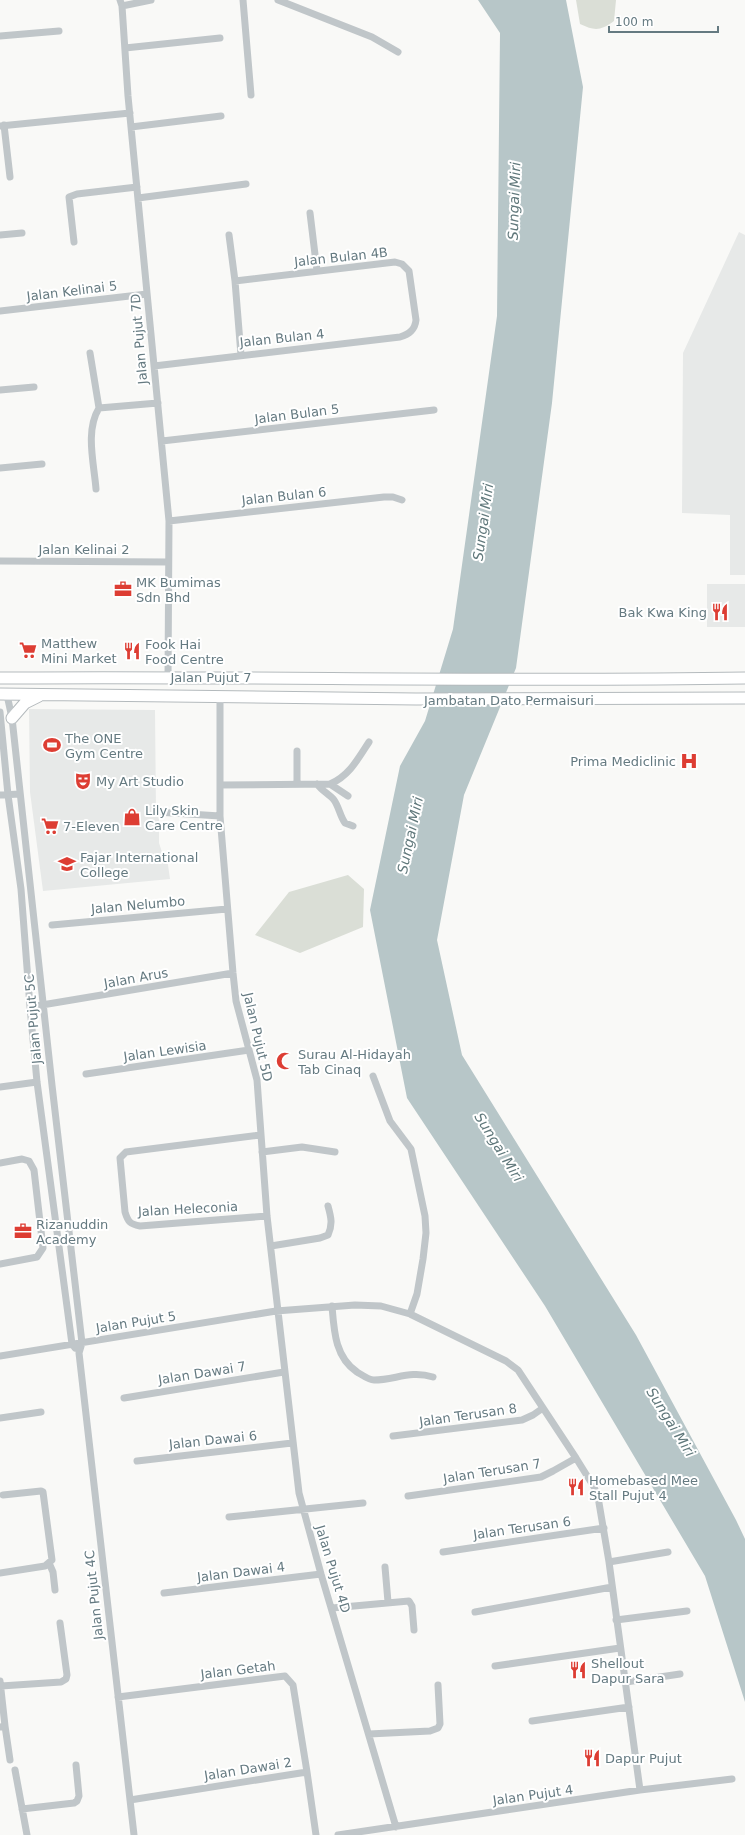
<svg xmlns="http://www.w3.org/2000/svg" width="745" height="1835" font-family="'DejaVu Sans',sans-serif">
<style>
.built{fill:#e7e9e8}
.green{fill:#daded6}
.water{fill:#b7c6c8}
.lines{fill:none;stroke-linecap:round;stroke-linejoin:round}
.primary-casing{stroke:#b4babd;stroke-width:13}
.minor{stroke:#c0c6c9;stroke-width:7}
.primary{stroke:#fff;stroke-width:11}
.labels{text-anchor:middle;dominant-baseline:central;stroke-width:4;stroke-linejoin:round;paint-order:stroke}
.street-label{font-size:13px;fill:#657a81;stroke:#fff}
.poi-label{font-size:13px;fill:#657a81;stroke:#fff;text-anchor:start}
.water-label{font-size:14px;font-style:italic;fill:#60787b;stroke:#fff}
</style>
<rect width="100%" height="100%" fill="#f9f9f7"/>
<path class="built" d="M 739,232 L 745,235 L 745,575 L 730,575 L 730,515 L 682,513 L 683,353 Z
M 707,584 L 745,584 L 745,627 L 707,627 Z
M 29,709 L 155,710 L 156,812 L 159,815 L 159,843 L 164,858 L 167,858 L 170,879 L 43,891 L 30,792 Z"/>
<path class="green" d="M 576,0 L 616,0 L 614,21 C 600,31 595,31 580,24 Z
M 348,875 L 364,889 L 363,927 L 300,953 L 255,935 L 289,892 Z"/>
<path class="water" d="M 478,0 L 566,0 L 583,87 L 552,403 L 516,668 L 464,795 L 437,940 L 462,1055 L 636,1335 L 736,1520 L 745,1539 L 745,1702 L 705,1576 L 545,1306 L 407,1098 L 370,910 L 400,766 L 425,721 L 453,629 L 497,316 L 500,33 Z"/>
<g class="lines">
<g class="primary-casing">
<path id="primary" d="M 0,678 C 248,676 497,682 745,678
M 0,694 L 416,699 L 745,698
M 12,718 L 25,703 L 39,696"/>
</g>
<path class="minor" d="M 120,0 L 122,6 L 128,96 L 169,521 L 168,677
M 243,0 L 251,95
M 278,0 L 372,37 L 398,52
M 122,6 L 151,0
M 0,36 L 59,31
M 125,48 L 220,38
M 4,125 L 10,177
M 0,126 L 130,113
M 131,127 L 221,116
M 138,198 L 246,184
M 310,213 L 317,271
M 0,235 L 22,233
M 229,235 L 235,281 L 241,355
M 74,242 L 69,197 L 77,194 L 137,187
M 0,311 L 147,294
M 90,353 L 99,408 C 85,431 94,463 96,489
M 154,366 L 400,337 C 409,334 415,330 416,320 L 409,271 L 402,264 L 395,262 L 235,281
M 0,390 L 34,387
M 99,408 L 158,403
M 162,441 L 434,410
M 0,468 L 42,464
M 169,521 L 384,497 L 393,497 L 402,500
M 0,561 L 168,562
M 7,695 L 12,718 C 34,926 57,1135 82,1343 L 79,1353 L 134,1835
M 220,697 L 220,816 L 233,973 L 236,1001 L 257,1080 L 267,1216 L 299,1493 L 321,1574 L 396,1827
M 0,712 L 8,795 L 21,889 L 30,1007 L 37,1082 L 72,1344 L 75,1348
M 297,784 L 297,751
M 317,784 C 322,791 329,794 334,800 C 339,807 340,816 345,823 L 353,826
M 330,784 L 348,796
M 220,785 L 330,784 C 349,776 358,759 369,742
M 0,795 L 20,794
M 157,812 L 220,816
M 52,925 L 227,909
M 30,1007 L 233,973
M 86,1074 L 249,1050
M 373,1076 L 390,1121 L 411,1149 L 425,1216 L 426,1233 L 423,1259 L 417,1294 L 410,1314
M 0,1087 L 37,1082
M 260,1135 L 126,1152 L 120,1158 L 125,1212 C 128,1222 130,1224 140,1226 L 267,1216
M 262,1152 L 302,1147 L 335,1152
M 0,1163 L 22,1159 L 29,1161 L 34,1170 L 43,1248 L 37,1257 L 0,1264
M 271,1246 L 320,1238 L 328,1235 C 333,1224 331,1217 328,1206
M 332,1306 C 334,1331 335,1357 357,1372 C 362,1375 369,1380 374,1380 C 395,1380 410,1370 433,1377
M 0,1356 L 276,1311 L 355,1305 L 381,1306 L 410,1314 L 506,1361 L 518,1370 L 576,1458 L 594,1487 L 598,1497 L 609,1562 L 640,1790
M 124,1398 L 284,1372
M 0,1418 L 41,1412
M 393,1436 L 522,1420 L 533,1415 L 543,1408
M 137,1461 L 292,1443
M 408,1496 L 541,1477 L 553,1471 L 576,1458
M 229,1517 L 363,1503
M 443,1552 L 604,1528
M 609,1562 L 668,1552
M 49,1563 L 53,1572 L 55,1590
M 385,1567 L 388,1602
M 0,1573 L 45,1566 L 52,1560 L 43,1492 L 41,1491 L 3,1495
M 164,1593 L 321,1574
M 332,1608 L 409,1601 L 412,1606 L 414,1630
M 475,1612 L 612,1587
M 616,1620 L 687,1611
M 495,1666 L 620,1648
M 0,1681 L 5,1726 L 0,1727
M 626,1682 L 680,1674
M 1,1686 L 61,1682 L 66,1679 L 67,1675 L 60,1623
M 118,1697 L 285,1676 L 293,1685 L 307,1772
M 532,1721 L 629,1707
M 5,1726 L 10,1760
M 369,1734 L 430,1731 L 438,1728 L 440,1724 L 438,1685
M 15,1770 L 27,1835
M 130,1800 L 307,1772 L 316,1835
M 22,1809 L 74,1803 L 77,1801 L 79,1796 L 76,1765
M 338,1835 L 640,1790 L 732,1779"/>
<use href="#primary" class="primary"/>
</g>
<defs>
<g id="office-bare" transform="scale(1.38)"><path d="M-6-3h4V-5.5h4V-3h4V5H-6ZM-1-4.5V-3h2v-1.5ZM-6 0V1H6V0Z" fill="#dd3d33" stroke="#fff" stroke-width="2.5" paint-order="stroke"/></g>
<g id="restaurant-bare" transform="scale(1.38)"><path d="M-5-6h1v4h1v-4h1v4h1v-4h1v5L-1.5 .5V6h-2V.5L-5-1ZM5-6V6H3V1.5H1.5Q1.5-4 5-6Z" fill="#dd3d33" stroke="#fff" stroke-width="2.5" paint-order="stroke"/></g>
<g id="supermarket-bare" transform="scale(1.38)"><path d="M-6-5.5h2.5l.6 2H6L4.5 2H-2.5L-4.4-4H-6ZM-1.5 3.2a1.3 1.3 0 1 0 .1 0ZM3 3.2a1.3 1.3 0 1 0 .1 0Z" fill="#dd3d33" stroke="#fff" stroke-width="2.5" paint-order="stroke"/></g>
<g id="stadium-bare" transform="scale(1.38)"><path d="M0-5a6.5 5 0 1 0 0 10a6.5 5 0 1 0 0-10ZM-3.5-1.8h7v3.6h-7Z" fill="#dd3d33" stroke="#fff" stroke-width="2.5" paint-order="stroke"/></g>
<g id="hospital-bare" transform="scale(1.38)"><path d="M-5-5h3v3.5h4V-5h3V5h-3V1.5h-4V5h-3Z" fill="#dd3d33" stroke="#fff" stroke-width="2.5" paint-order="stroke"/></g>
<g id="theatre-bare" transform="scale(1.38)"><path d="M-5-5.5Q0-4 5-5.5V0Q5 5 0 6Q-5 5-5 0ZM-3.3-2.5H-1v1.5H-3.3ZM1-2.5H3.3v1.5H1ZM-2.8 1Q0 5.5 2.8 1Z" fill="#dd3d33" stroke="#fff" stroke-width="2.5" paint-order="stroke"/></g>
<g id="shop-bare" transform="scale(1.38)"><path d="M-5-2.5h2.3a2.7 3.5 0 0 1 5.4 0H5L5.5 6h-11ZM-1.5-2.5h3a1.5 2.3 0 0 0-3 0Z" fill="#dd3d33" stroke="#fff" stroke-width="2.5" paint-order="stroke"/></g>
<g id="university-bare" transform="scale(1.38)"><path d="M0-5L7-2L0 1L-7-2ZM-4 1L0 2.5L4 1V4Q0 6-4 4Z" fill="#dd3d33" stroke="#fff" stroke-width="2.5" paint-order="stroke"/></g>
<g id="mosque-bare" transform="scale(1.38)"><path d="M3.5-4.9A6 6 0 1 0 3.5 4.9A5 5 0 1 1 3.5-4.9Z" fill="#dd3d33" stroke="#fff" stroke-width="2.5" paint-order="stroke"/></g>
</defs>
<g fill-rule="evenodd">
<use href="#office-bare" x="123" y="589"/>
<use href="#restaurant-bare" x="720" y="612"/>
<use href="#supermarket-bare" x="28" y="650"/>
<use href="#restaurant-bare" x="132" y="651"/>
<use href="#stadium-bare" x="52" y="745"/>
<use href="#hospital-bare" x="689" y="761"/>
<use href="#theatre-bare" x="83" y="781"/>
<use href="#shop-bare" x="132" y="817"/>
<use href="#supermarket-bare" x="50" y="826"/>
<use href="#university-bare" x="67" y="864"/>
<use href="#mosque-bare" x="285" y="1061"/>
<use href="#office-bare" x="23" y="1231"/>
<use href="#restaurant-bare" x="576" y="1487"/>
<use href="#restaurant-bare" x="578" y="1670"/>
<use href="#restaurant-bare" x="592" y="1758"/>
</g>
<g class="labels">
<g class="street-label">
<text transform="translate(341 257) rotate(-6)">Jalan Bulan 4B</text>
<text transform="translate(72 291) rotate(-7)">Jalan Kelinai 5</text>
<text transform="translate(282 338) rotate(-6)">Jalan Bulan 4</text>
<text transform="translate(139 339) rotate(-95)">Jalan Pujut 7D</text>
<text transform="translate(297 414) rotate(-7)">Jalan Bulan 5</text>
<text transform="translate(284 496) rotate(-6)">Jalan Bulan 6</text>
<text x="84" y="549">Jalan Kelinai 2</text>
<text x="211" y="677">Jalan Pujut 7</text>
<text x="509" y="700">Jambatan Dato Permaisuri</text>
<text transform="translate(138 905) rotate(-5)">Jalan Nelumbo</text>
<text transform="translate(136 978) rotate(-10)">Jalan Arus</text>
<text transform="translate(33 1019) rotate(-95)">Jalan Pujut 5C</text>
<text transform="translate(258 1037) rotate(77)">Jalan Pujut 5D</text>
<text transform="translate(165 1051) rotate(-8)">Jalan Lewisia</text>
<text transform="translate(188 1209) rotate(-3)">Jalan Heleconia</text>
<text transform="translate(136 1322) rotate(-9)">Jalan Pujut 5</text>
<text transform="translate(202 1373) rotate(-9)">Jalan Dawai 7</text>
<text transform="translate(468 1415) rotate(-8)">Jalan Terusan 8</text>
<text transform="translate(213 1440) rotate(-6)">Jalan Dawai 6</text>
<text transform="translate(492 1471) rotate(-9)">Jalan Terusan 7</text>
<text transform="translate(522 1528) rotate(-8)">Jalan Terusan 6</text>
<text transform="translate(333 1569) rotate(73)">Jalan Pujut 4D</text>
<text transform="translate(241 1572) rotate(-7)">Jalan Dawai 4</text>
<text transform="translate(94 1595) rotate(-96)">Jalan Pujut 4C</text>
<text transform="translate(238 1670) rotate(-7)">Jalan Getah</text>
<text transform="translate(248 1769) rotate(-9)">Jalan Dawai 2</text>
<text transform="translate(533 1795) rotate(-8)">Jalan Pujut 4</text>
</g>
<g class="poi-label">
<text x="136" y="582">MK Bumimas<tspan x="136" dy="15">Sdn Bhd</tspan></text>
<text x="707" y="612" text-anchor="end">Bak Kwa King</text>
<text x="41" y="643">Matthew<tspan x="41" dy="15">Mini Market</tspan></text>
<text x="145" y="644">Fook Hai<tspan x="145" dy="15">Food Centre</tspan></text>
<text x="65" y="738">The ONE<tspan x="65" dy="15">Gym Centre</tspan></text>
<text x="676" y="761" text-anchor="end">Prima Mediclinic</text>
<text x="96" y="781">My Art Studio</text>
<text x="145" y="810">Lily Skin<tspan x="145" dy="15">Care Centre</tspan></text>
<text x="63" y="826">7-Eleven</text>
<text x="80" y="857">Fajar International<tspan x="80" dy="15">College</tspan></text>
<text x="298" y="1054">Surau Al-Hidayah<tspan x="298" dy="15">Tab Cinaq</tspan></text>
<text x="36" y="1224">Rizanuddin<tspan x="36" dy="15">Academy</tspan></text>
<text x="589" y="1480">Homebased Mee<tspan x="589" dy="15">Stall Pujut 4</tspan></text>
<text x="591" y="1663">Shellout<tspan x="591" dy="15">Dapur Sara</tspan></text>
<text x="605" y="1758">Dapur Pujut</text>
</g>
<g class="water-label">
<text transform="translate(514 201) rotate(-88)">Sungai Miri</text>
<text transform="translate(483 522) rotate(-82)">Sungai Miri</text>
<text transform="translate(410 835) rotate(-78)">Sungai Miri</text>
<text transform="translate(499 1147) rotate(58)">Sungai Miri</text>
<text transform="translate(671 1422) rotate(58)">Sungai Miri</text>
</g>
</g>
<path d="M609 26v6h109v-6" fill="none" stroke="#657a81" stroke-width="2"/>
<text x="615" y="26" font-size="12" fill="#657a81" stroke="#ffffff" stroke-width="3" paint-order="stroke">100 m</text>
</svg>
